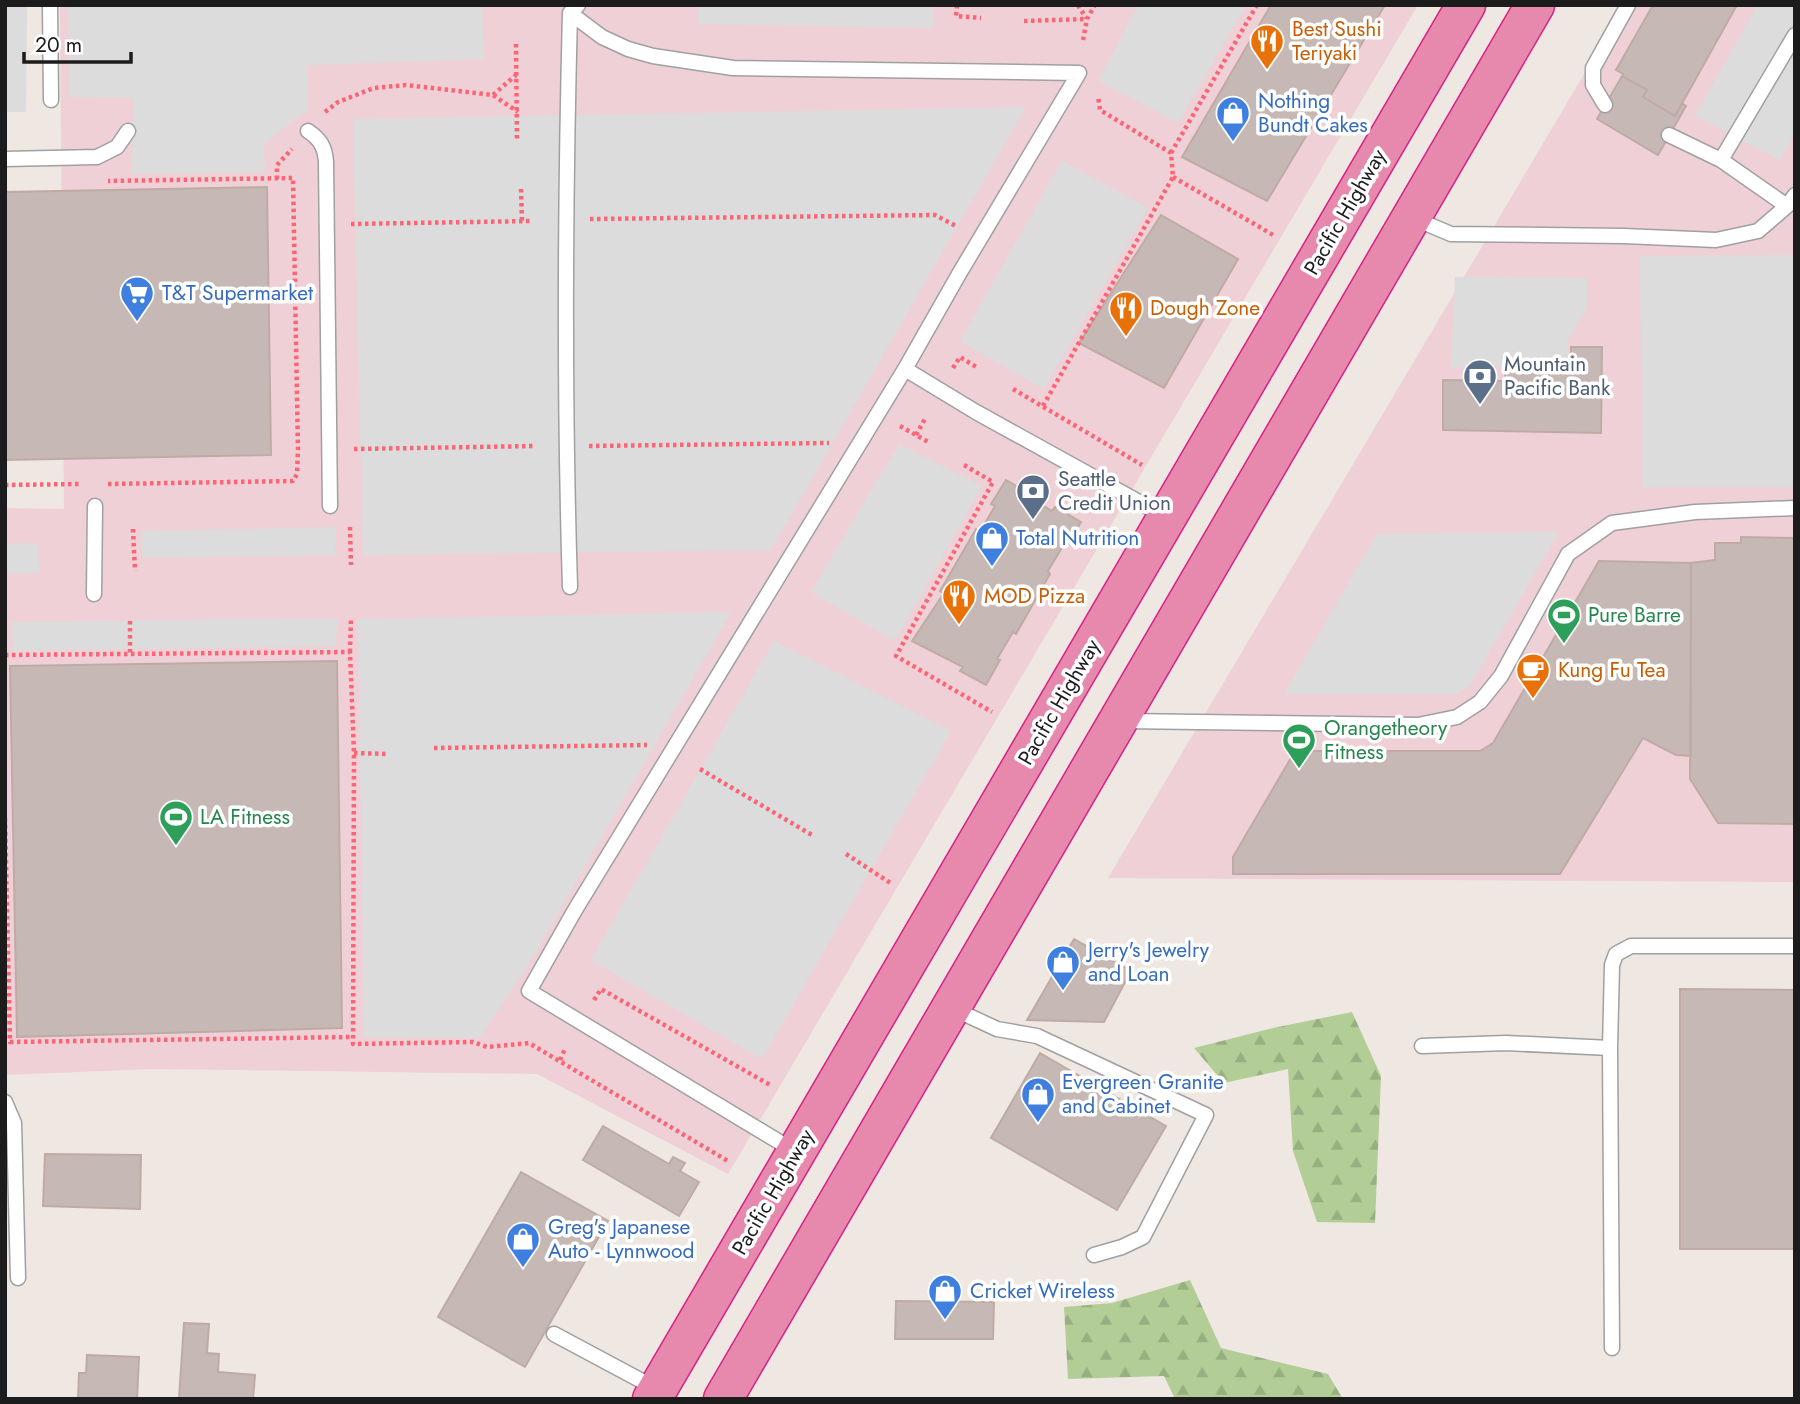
<svg xmlns="http://www.w3.org/2000/svg" width="1800" height="1404" font-family="Jost,sans-serif">
<style>
.commercial{fill:#efd0d6}
.forest{fill:url(#forest-firs)}
.parking{fill:#dcdcdc}
.building{fill:#c5b8b5;stroke:#c0aba4;stroke-width:2}
.lines{fill:none;stroke-linecap:round;stroke-linejoin:round}
.lane-casing{stroke:#a0a0a0;stroke-width:17}
.highway-casing{stroke:#d82287;stroke-width:41}
.path{stroke:#fb6676;stroke-width:4.5;stroke-dasharray:3.5 3.5;stroke-linecap:butt}
.lane{stroke:#fff;stroke-width:14}
.highway{stroke:#e788ad;stroke-width:38}
.labels{text-anchor:middle;dominant-baseline:central;stroke-width:7;stroke-linejoin:round;paint-order:stroke}
.food-label{font-size:21px;fill:#c56008;stroke:#fff;text-anchor:start}
.shop-label{font-size:21px;fill:#366cbe;stroke:#fff;text-anchor:start}
.street-label{font-size:21px;fill:#1c1c1c;stroke:#fff}
.service-label{font-size:21px;fill:#4e5e75;stroke:#fff;text-anchor:start}
.leisure-label{font-size:21px;fill:#27864d;stroke:#fff;text-anchor:start}
</style>
<defs>
<pattern id="forest-firs" width="22" height="20" patternUnits="userSpaceOnUse" patternTransform="scale(1.75)"><rect width="22" height="20" fill="#b2ce96"/><path d="M5 1l3.5 6h-7zM16 11l3.5 6h-7z" fill="#98b081"/></pattern>
</defs>
<rect width="100%" height="100%" fill="#eee7e2"/>
<path class="commercial" d="M 60,5 L 1418,5 L 728,1174 L 537,1074 L 153,1069 L 5,1075 L 5,508 L 64,509 Z
M 1625,5 L 1795,5 L 1795,882 L 1108,878 Z"/>
<path class="forest" d="M 1352,1012 L 1381,1076 L 1375,1223 L 1317,1222 L 1293,1151 L 1288,1069 L 1224,1083 L 1194,1048 L 1273,1028 Z
M 1190,1280 L 1221,1348 L 1328,1374 L 1343,1399 L 1175,1399 L 1164,1376 L 1068,1379 L 1064,1307 L 1112,1303 Z"/>
<path class="parking" d="M 5,5 L 27,5 L 26,112 L 5,112 Z
M 68,5 L 482,5 L 484,59 L 308,65 L 308,109 L 264,144 L 265,172 L 132,174 L 133,98 L 70,97 Z
M 697,5 L 934,5 L 934,28 L 697,24 Z
M 1139,5 L 1246,5 L 1178,123 L 1098,80 Z
M 1758,5 L 1795,5 L 1795,134 L 1780,160 L 1695,116 Z
M 1026,107 L 771,550 L 363,555 L 353,119 Z
M 1062,161 L 1148,208 L 1044,389 L 960,341 Z
M 1795,255 L 1795,487 L 1642,487 L 1640,256 Z
M 1455,277 L 1587,278 L 1587,307 L 1568,340 L 1567,363 L 1451,369 Z
M 899,444 L 982,486 L 895,641 L 811,592 Z
M 336,527 L 335,555 L 142,558 L 142,531 Z
M 1559,532 L 1469,687 L 1456,694 L 1284,694 L 1377,534 Z
M 38,543 L 39,573 L 5,573 L 5,544 Z
M 731,612 L 533,957 L 480,1038 L 364,1037 L 358,619 Z
M 337,618 L 336,646 L 13,651 L 12,622 Z
M 774,641 L 951,731 L 762,1059 L 591,960 Z"/>
<path class="building" d="M 1271,5 L 1385,5 L 1267,201 L 1182,157 Z
M 1653,5 L 1737,5 L 1675,116 L 1643,97 L 1647,90 L 1622,76 L 1623,74 L 1616,70 Z
M 1622,76 L 1647,90 L 1643,97 L 1675,116 L 1682,103 L 1686,106 L 1658,155 L 1597,119 Z
M 267,187 L 271,455 L 5,460 L 5,192 Z
M 1161,215 L 1238,259 L 1164,388 L 1079,343 Z
M 1571,347 L 1602,347 L 1601,433 L 1443,430 L 1443,380 L 1505,381 L 1505,372 L 1571,372 Z
M 1006,480 L 1032,495 L 1030,498 L 1052,511 L 1055,507 L 1081,522 L 1066,547 L 1063,546 L 1048,571 L 1050,574 L 1016,634 L 1013,632 L 997,659 L 1000,660 L 986,685 L 960,671 L 963,667 L 912,641 L 944,593 L 940,591 L 976,529 L 980,532 L 995,506 L 991,504 Z
M 1741,537 L 1795,538 L 1795,824 L 1718,823 L 1690,779 L 1691,563 L 1715,560 L 1715,543 L 1741,543 Z
M 1599,561 L 1691,563 L 1691,756 L 1676,755 L 1643,738 L 1560,874 L 1233,874 L 1233,857 L 1295,751 L 1480,751 L 1493,743 Z
M 337,661 L 342,1028 L 17,1037 L 10,666 Z
M 1074,939 L 1131,971 L 1104,1022 L 1027,1020 Z
M 1680,989 L 1795,990 L 1795,1249 L 1680,1249 Z
M 1040,1053 L 1166,1126 L 1117,1210 L 991,1138 Z
M 603,1126 L 669,1164 L 673,1157 L 685,1163 L 680,1171 L 699,1182 L 679,1216 L 583,1160 Z
M 45,1154 L 141,1155 L 140,1209 L 43,1206 Z
M 521,1172 L 608,1221 L 525,1367 L 438,1317 Z
M 896,1301 L 994,1302 L 993,1339 L 895,1339 Z
M 184,1323 L 209,1324 L 207,1353 L 219,1354 L 218,1372 L 255,1375 L 253,1399 L 179,1399 Z
M 87,1355 L 139,1357 L 137,1399 L 78,1399 L 79,1373 L 86,1373 Z"/>
<g class="lines">
<g class="lane-casing">
<path id="lane" d="M 50,5 L 51,100
M 578,5 L 570,13 L 602,37 L 628,49 L 653,56 L 733,68 L 1079,73 L 959,274 L 905,369
M 1605,105 L 1593,85 L 1593,68 L 1628,5
M 308,131 C 320,139 325,147 326,162 L 330,506
M 1669,135 L 1721,160
M 5,159 L 97,157 L 117,147 L 128,131
M 1787,206 L 1721,160 L 1795,35
M 1413,218 L 1451,234 L 1624,236 L 1716,240 L 1758,231 L 1787,206 L 1795,195
M 570,587 C 564,396 565,205 570,13
M 94,594 L 95,506
M 1123,721 L 1418,725 L 1457,717 L 1480,702 L 1501,676 L 1568,554 L 1612,523 L 1695,512 L 1795,508
M 954,1009 L 997,1029 L 1037,1036 L 1206,1115 L 1143,1237 L 1122,1247 L 1094,1255
M 1422,1046 L 1506,1043 L 1610,1048
M 5,1102 L 14,1123 L 18,1278
M 796,1152 L 529,991 L 575,910 L 905,369 L 976,412 L 1166,517
M 554,1334 L 655,1388
M 1612,1348 L 1610,1048 L 1612,965 L 1616,954 L 1631,946 L 1795,946"/>
</g>
<g class="highway-casing">
<path id="highway" d="M 652,1399 L 1466,5
M 723,1399 L 1535,5"/>
</g>
<path class="path" d="M 957,5 L 956,16 L 981,18
M 1078,5 L 1086,18
M 1024,21 L 1087,19
M 1083,40 L 1087,19 L 1095,5
M 516,44 L 517,142
M 493,95 L 516,75
M 325,112 L 338,102 L 374,88 L 406,85 L 493,95 L 518,112
M 1171,153 L 1257,5
M 1173,177 L 1275,236
M 277,179 L 277,165 L 292,149
M 521,189 L 522,221
M 590,219 L 935,215 L 958,227
M 351,224 L 531,221
M 953,368 L 960,357 L 978,368
M 1013,389 L 1142,465
M 1043,406 L 1173,177 L 1171,153 L 1100,110 L 1098,96
M 900,426 L 930,443
M 916,435 L 926,417
M 589,446 L 829,443
M 354,449 L 535,446
M 964,465 L 993,482 L 896,656 L 992,712
M 108,484 L 293,481 L 297,474 L 298,450 L 293,178 L 108,181
M 5,485 L 81,484
M 350,527 L 351,565
M 133,529 L 135,571
M 130,621 L 130,654
M 350,652 L 351,618
M 5,655 L 350,652 L 354,753 L 353,1044 L 473,1042 L 487,1047 L 529,1043 L 728,1161
M 434,748 L 647,745
M 354,753 L 389,754
M 700,769 L 812,835
M 5,818 L 10,1042 L 353,1037
M 846,854 L 892,884
M 594,1000 L 601,989 L 772,1086
M 560,1060 L 565,1049"/>
<use href="#lane" class="lane"/>
<use href="#highway" class="highway"/>
</g>
<defs>
<g id="restaurant-pin" transform="scale(1.75)"><path d="M0 17L-7.5 6A9.5 9.5 0 1 1 7.5 6Z" fill="#e8710a" stroke="#fff"/><path d="M-5-6h1v4h1v-4h1v4h1v-4h1v5L-1.5 .5V6h-2V.5L-5-1ZM5-6V6H3V1.5H1.5Q1.5-4 5-6Z" fill="#fff"/></g>
<g id="shop-pin" transform="scale(1.75)"><path d="M0 17L-7.5 6A9.5 9.5 0 1 1 7.5 6Z" fill="#3f7fe0" stroke="#fff"/><path d="M-5-2.5h2.3a2.7 3.5 0 0 1 5.4 0H5L5.5 6h-11ZM-1.5-2.5h3a1.5 2.3 0 0 0-3 0Z" fill="#fff"/></g>
<g id="supermarket-pin" transform="scale(1.75)"><path d="M0 17L-7.5 6A9.5 9.5 0 1 1 7.5 6Z" fill="#3f7fe0" stroke="#fff"/><path d="M-6-5.5h2.5l.6 2H6L4.5 2H-2.5L-4.4-4H-6ZM-1.5 3.2a1.3 1.3 0 1 0 .1 0ZM3 3.2a1.3 1.3 0 1 0 .1 0Z" fill="#fff"/></g>
<g id="bank-pin" transform="scale(1.75)"><path d="M0 17L-7.5 6A9.5 9.5 0 1 1 7.5 6Z" fill="#5c6f8a" stroke="#fff"/><path d="M-6-4H6V4H-6ZM0-2.3a2.3 2.3 0 1 0 0 4.6a2.3 2.3 0 1 0 0-4.6Z" fill="#fff"/></g>
<g id="stadium-pin" transform="scale(1.75)"><path d="M0 17L-7.5 6A9.5 9.5 0 1 1 7.5 6Z" fill="#2e9e5b" stroke="#fff"/><path d="M0-5a6.5 5 0 1 0 0 10a6.5 5 0 1 0 0-10ZM-3.5-1.8h7v3.6h-7Z" fill="#fff"/></g>
<g id="cafe-pin" transform="scale(1.75)"><path d="M0 17L-7.5 6A9.5 9.5 0 1 1 7.5 6Z" fill="#e8710a" stroke="#fff"/><path d="M-5.5-4.5H6V0H3Q3 3.5 0 3.5H-2.5Q-5.5 3.5-5.5 0ZM3-3.2v2h1.7v-2ZM-6 4.5H4V6H-6Z" fill="#fff"/></g>
</defs>
<g fill-rule="evenodd">
<use href="#restaurant-pin" x="1267" y="41"/>
<use href="#shop-pin" x="1233" y="113"/>
<use href="#supermarket-pin" x="137" y="293"/>
<use href="#restaurant-pin" x="1126" y="308"/>
<use href="#bank-pin" x="1480" y="376"/>
<use href="#bank-pin" x="1033" y="491"/>
<use href="#shop-pin" x="992" y="538"/>
<use href="#restaurant-pin" x="959" y="596"/>
<use href="#stadium-pin" x="1564" y="615"/>
<use href="#cafe-pin" x="1533" y="670"/>
<use href="#stadium-pin" x="1299" y="740"/>
<use href="#stadium-pin" x="176" y="817"/>
<use href="#shop-pin" x="1063" y="962"/>
<use href="#shop-pin" x="1038" y="1094"/>
<use href="#shop-pin" x="523" y="1239"/>
<use href="#shop-pin" x="945" y="1291"/>
</g>
<g class="labels">
<g class="food-label">
<text x="1292" y="29">Best Sushi<tspan x="1292" dy="24">Teriyaki</tspan></text>
<text x="1150" y="308">Dough Zone</text>
<text x="984" y="596">MOD Pizza</text>
<text x="1558" y="670">Kung Fu Tea</text>
</g>
<g class="shop-label">
<text x="1258" y="101">Nothing<tspan x="1258" dy="24">Bundt Cakes</tspan></text>
<text x="162" y="293">T&amp;T Supermarket</text>
<text x="1016" y="538">Total Nutrition</text>
<text x="1088" y="950">Jerry's Jewelry<tspan x="1088" dy="24">and Loan</tspan></text>
<text x="1062" y="1082">Evergreen Granite<tspan x="1062" dy="24">and Cabinet</tspan></text>
<text x="548" y="1227">Greg's Japanese<tspan x="548" dy="24">Auto - Lynnwood</tspan></text>
<text x="970" y="1291">Cricket Wireless</text>
</g>
<g class="street-label">
<text transform="translate(1345 212) rotate(-60)">Pacific Highway</text>
<text transform="translate(1059 702) rotate(-60)">Pacific Highway</text>
<text transform="translate(773 1192) rotate(-60)">Pacific Highway</text>
</g>
<g class="service-label">
<text x="1504" y="364">Mountain<tspan x="1504" dy="24">Pacific Bank</tspan></text>
<text x="1058" y="479">Seattle<tspan x="1058" dy="24">Credit Union</tspan></text>
</g>
<g class="leisure-label">
<text x="1588" y="615">Pure Barre</text>
<text x="1324" y="728">Orangetheory<tspan x="1324" dy="24">Fitness</tspan></text>
<text x="200" y="817">LA Fitness</text>
</g>
</g>
<rect width="1800" height="1404" fill="none" stroke="#1c1c1c" stroke-width="14"/>
<path d="M24 52v10h107v-10" fill="none" stroke="#1c1c1c" stroke-width="3.5"/>
<text x="35" y="52" font-size="21" fill="#1c1c1c" stroke="#ffffff" stroke-width="5" paint-order="stroke">20 m</text>
</svg>
